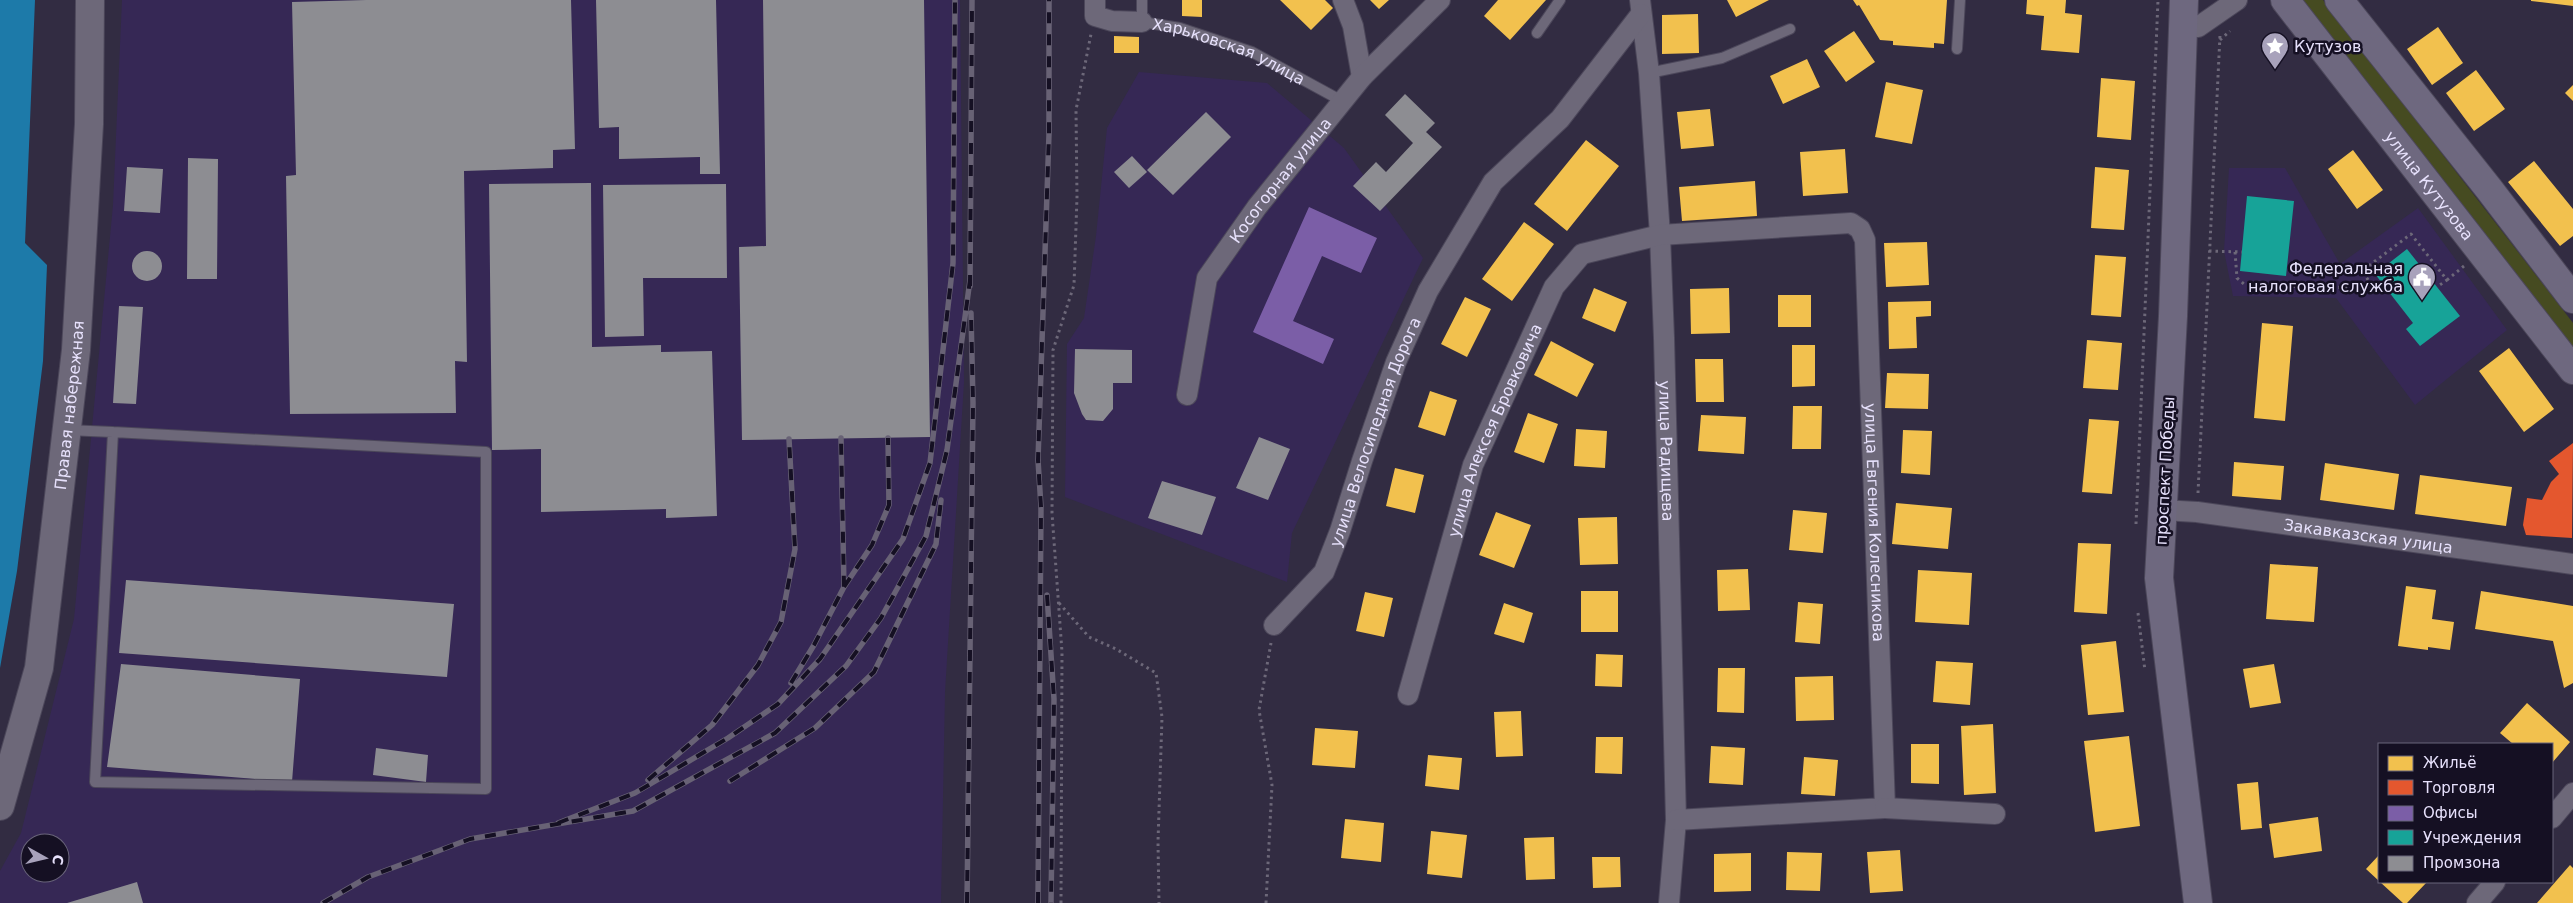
<svg xmlns="http://www.w3.org/2000/svg" width="2573" height="903" font-family="'DejaVu Sans',sans-serif">
<style>
.built{fill:#362855;fill-rule:evenodd}
.green{fill:#464b21}
.water{fill:#1d7aa9}
.homes{fill:#f2c14e}
.shops{fill:#e4572e}
.offices{fill:#7b5ea7}
.public{fill:#17a398}
.industry{fill:#8d8d92}
.lines{fill:none;stroke-linecap:round;stroke-linejoin:round}
.service-casing{stroke:#4c475a;stroke-width:12}
.minor-casing{stroke:#4c475a;stroke-width:22}
.secondary-casing{stroke:#4c475a;stroke-width:30}
.primary-casing{stroke:#4c475a;stroke-width:30}
.path{stroke:#6d6879;stroke-width:3;stroke-dasharray:2.5 4;stroke-linecap:butt}
.service{stroke:#6d6879;stroke-width:10}
.minor{stroke:#6d6879;stroke-width:20}
.secondary{stroke:#6d6879;stroke-width:28}
.primary{stroke:#6e687f;stroke-width:28}
.rail-casing{stroke:#686275;stroke-width:5.5}
.rail{stroke:#151023;stroke-width:4;stroke-dasharray:11;stroke-linecap:butt}
.labels{text-anchor:middle;dominant-baseline:central;stroke-width:5;stroke-linejoin:round;paint-order:stroke}
.poi-label{font-size:16px;fill:#e7e1fc;stroke:#151023;text-anchor:start}
.street-label{font-size:16px;fill:#e7e1fc;stroke:#151023}
</style>
<rect width="100%" height="100%" fill="#322c42"/>
<path class="built" d="M 122,0 L 960,0 L 964,382 L 945,692 L 941,903 L 0,903 L 0,871 L 21,833 L 74,619 L 113,205 ZM 30,843 L 60,843 L 60,873 L 30,873 Z
M 1139,72 L 1267,83 L 1344,148 L 1423,258 L 1292,533 L 1287,582 L 1065,497 L 1067,344 L 1084,318 L 1096,236 L 1107,128 Z
M 2229,168 L 2285,168 L 2340,264 L 2418,208 L 2507,330 L 2415,405 L 2336,298 L 2233,296 L 2224,251 Z"/>
<path class="green" d="M 2300,0 L 2323,0 L 2573,323 L 2573,352 Z"/>
<path class="water" d="M 0,0 L 35,0 L 25,243 L 47,265 L 43,361 L 17,571 L 0,668 Z"/>
<path class="homes" d="M 1182,0 L 1202,0 L 1202,17 L 1182,16 Z
M 1280,0 L 1325,0 L 1333,8 L 1311,30 Z
M 1370,0 L 1389,0 L 1379,9 Z
M 1498,0 L 1546,0 L 1510,40 L 1484,16 Z
M 1727,0 L 1769,0 L 1736,17 Z
M 1853,0 L 1947,0 L 1944,44 L 1934,43 L 1934,48 L 1893,45 L 1893,41 L 1880,40 L 1859,5 L 1857,6 Z
M 2027,0 L 2066,0 L 2065,13 L 2082,15 L 2079,53 L 2041,50 L 2044,16 L 2026,14 Z
M 2531,0 L 2573,0 L 2573,6 L 2531,1 Z
M 1698,14 L 1699,53 L 1662,54 L 1662,15 Z
M 2438,27 L 2463,63 L 2432,85 L 2407,49 Z
M 1854,31 L 1875,62 L 1846,82 L 1824,51 Z
M 1114,36 L 1139,37 L 1139,53 L 1114,53 Z
M 1807,59 L 1820,87 L 1783,104 L 1770,76 Z
M 2476,70 L 2505,109 L 2474,131 L 2446,93 Z
M 2101,78 L 2135,81 L 2131,140 L 2097,137 Z
M 1886,82 L 1923,90 L 1912,144 L 1875,137 Z
M 2573,85 L 2573,101 L 2565,93 Z
M 1710,109 L 1714,146 L 1681,149 L 1677,112 Z
M 1586,140 L 1619,166 L 1567,231 L 1534,204 Z
M 1845,149 L 1848,193 L 1803,196 L 1800,152 Z
M 2353,150 L 2383,190 L 2357,209 L 2328,169 Z
M 2534,161 L 2573,209 L 2573,236 L 2560,246 L 2508,182 Z
M 2095,167 L 2129,170 L 2124,230 L 2091,228 Z
M 1755,181 L 1757,216 L 1682,221 L 1679,187 Z
M 1524,222 L 1554,244 L 1512,301 L 1482,279 Z
M 1927,242 L 1929,285 L 1886,287 L 1884,243 Z
M 2095,255 L 2126,257 L 2121,317 L 2091,315 Z
M 1594,288 L 1627,302 L 1615,332 L 1582,318 Z
M 1729,288 L 1730,333 L 1691,334 L 1690,289 Z
M 1778,295 L 1811,295 L 1811,327 L 1778,327 Z
M 1465,297 L 1491,309 L 1467,357 L 1441,344 Z
M 1931,301 L 1931,316 L 1916,317 L 1917,348 L 1889,349 L 1888,302 Z
M 2262,323 L 2293,326 L 2285,421 L 2254,418 Z
M 2087,340 L 2122,343 L 2118,390 L 2083,388 Z
M 1551,341 L 1594,364 L 1577,397 L 1534,375 Z
M 1792,345 L 1815,345 L 1815,386 L 1792,387 Z
M 2509,348 L 2554,409 L 2524,432 L 2479,371 Z
M 1695,359 L 1723,359 L 1724,402 L 1696,402 Z
M 1887,373 L 1929,374 L 1928,409 L 1885,408 Z
M 1430,391 L 1457,400 L 1445,436 L 1418,427 Z
M 1793,406 L 1822,406 L 1821,449 L 1792,449 Z
M 1528,413 L 1558,424 L 1544,463 L 1514,452 Z
M 1701,415 L 1746,417 L 1744,454 L 1698,451 Z
M 2089,419 L 2119,421 L 2112,494 L 2082,492 Z
M 1576,429 L 1607,431 L 1605,468 L 1574,466 Z
M 1903,430 L 1932,431 L 1930,475 L 1901,473 Z
M 2234,462 L 2284,466 L 2281,500 L 2232,496 Z
M 2325,463 L 2399,474 L 2394,510 L 2320,500 Z
M 1395,468 L 1424,475 L 1415,513 L 1386,506 Z
M 2420,475 L 2512,487 L 2506,526 L 2415,514 Z
M 1896,503 L 1952,508 L 1948,549 L 1892,544 Z
M 1793,510 L 1827,513 L 1823,553 L 1789,550 Z
M 1496,512 L 1531,525 L 1514,568 L 1479,555 Z
M 1617,517 L 1618,564 L 1580,565 L 1578,518 Z
M 2078,543 L 2111,544 L 2107,614 L 2074,612 Z
M 2270,564 L 2318,567 L 2314,622 L 2266,619 Z
M 1748,569 L 1750,610 L 1718,611 L 1717,570 Z
M 1918,570 L 1972,573 L 1969,625 L 1915,622 Z
M 2406,586 L 2436,590 L 2432,619 L 2454,622 L 2450,650 L 2428,647 L 2428,650 L 2398,646 Z
M 1581,591 L 1618,591 L 1618,632 L 1581,632 Z
M 2481,591 L 2573,606 L 2573,683 L 2564,688 L 2553,641 L 2475,629 Z
M 1365,592 L 1393,598 L 1384,637 L 1356,631 Z
M 1798,602 L 1823,604 L 1820,644 L 1795,642 Z
M 1504,603 L 1533,613 L 1524,643 L 1494,634 Z
M 2116,641 L 2124,712 L 2088,715 L 2081,645 Z
M 1596,654 L 1623,655 L 1622,687 L 1595,686 Z
M 1936,661 L 1973,663 L 1970,705 L 1933,702 Z
M 2274,664 L 2281,703 L 2250,708 L 2243,669 Z
M 1718,668 L 1745,668 L 1744,713 L 1717,712 Z
M 1833,676 L 1834,720 L 1796,721 L 1795,677 Z
M 2527,703 L 2570,742 L 2552,763 L 2552,744 L 2513,744 L 2500,733 Z
M 1521,711 L 1523,756 L 1496,757 L 1494,712 Z
M 1993,724 L 1996,793 L 1964,795 L 1961,726 Z
M 1315,728 L 1358,731 L 1355,768 L 1312,765 Z
M 2129,736 L 2140,826 L 2095,832 L 2084,741 Z
M 1596,737 L 1623,737 L 1622,774 L 1595,773 Z
M 1911,744 L 1939,744 L 1939,784 L 1911,783 Z
M 1711,746 L 1745,748 L 1743,785 L 1709,783 Z
M 1428,755 L 1462,758 L 1459,790 L 1425,786 Z
M 1804,757 L 1838,760 L 1835,796 L 1801,794 Z
M 2258,782 L 2262,828 L 2241,830 L 2237,784 Z
M 2318,817 L 2322,851 L 2274,858 L 2269,824 Z
M 1345,819 L 1384,823 L 1381,862 L 1341,858 Z
M 1431,831 L 1467,835 L 1462,878 L 1427,874 Z
M 1554,837 L 1555,879 L 1526,880 L 1524,838 Z
M 1900,850 L 1903,891 L 1870,893 L 1867,852 Z
M 1787,852 L 1822,853 L 1820,891 L 1786,890 Z
M 1751,853 L 1751,891 L 1714,892 L 1714,854 Z
M 2379,855 L 2379,881 L 2366,869 Z
M 1592,857 L 1620,857 L 1621,887 L 1593,888 Z
M 2570,865 L 2573,868 L 2573,903 L 2537,903 Z
M 2380,882 L 2427,882 L 2407,903 L 2403,903 Z"/>
<path class="shops" d="M 2573,443 L 2572,538 L 2526,535 L 2523,525 L 2527,498 L 2542,500 L 2551,482 L 2559,474 L 2549,461 Z"/>
<path class="offices" d="M 1309,207 L 1377,238 L 1361,273 L 1322,256 L 1293,321 L 1334,339 L 1323,364 L 1253,332 Z"/>
<path class="public" d="M 2247,196 L 2294,201 L 2286,276 L 2240,271 Z
M 2407,249 L 2460,316 L 2420,346 L 2406,329 L 2413,323 L 2375,274 Z"/>
<path class="industry" d="M 366,0 L 571,0 L 575,149 L 553,150 L 553,168 L 464,171 L 467,362 L 455,361 L 456,413 L 290,414 L 286,176 L 296,175 L 292,2 Z
M 596,0 L 716,0 L 720,174 L 700,174 L 700,157 L 619,159 L 619,127 L 599,128 Z
M 763,0 L 924,0 L 930,437 L 742,440 L 739,247 L 766,246 Z
M 1405,94 L 1435,123 L 1426,132 L 1442,147 L 1380,211 L 1353,186 L 1376,162 L 1386,172 L 1413,143 L 1385,115 Z
M 1206,112 L 1231,137 L 1173,195 L 1147,170 Z
M 1132,156 L 1147,172 L 1129,188 L 1114,172 Z
M 188,158 L 218,159 L 217,279 L 187,279 Z
M 127,167 L 163,169 L 160,213 L 124,211 Z
M 591,183 L 592,347 L 661,345 L 661,352 L 712,351 L 717,516 L 666,518 L 666,509 L 541,512 L 541,449 L 492,450 L 489,184 Z
M 726,184 L 727,278 L 643,278 L 644,336 L 605,337 L 603,185 Z
M132 266a15 15 0 1 1 30 0a15 15 0 1 1-30 0Z
M 119,306 L 143,307 L 136,404 L 113,403 Z
M 1075,349 L 1132,350 L 1132,383 L 1113,383 L 1113,409 L 1103,421 L 1086,420 L 1082,414 L 1074,393 Z
M 1259,437 L 1290,449 L 1268,500 L 1236,488 Z
M 1162,481 L 1216,497 L 1202,535 L 1148,518 Z
M 126,580 L 454,604 L 447,677 L 119,653 Z
M 121,664 L 300,679 L 292,782 L 107,767 Z
M 376,748 L 428,755 L 426,782 L 373,775 Z
M 137,882 L 143,903 L 67,903 Z"/>
<g class="lines">
<g class="service-casing">
<g id="service">
<path id="s1" d="M 1142,0 L 1142,22 L 1180,28 L 1252,52 L 1342,101"/>
<path d="M 1537,33 L 1560,0"/>
<path d="M 1957,49 L 1960,0"/>
<path d="M 1649,73 L 1722,58 L 1790,29"/>
<path d="M 67,430 L 113,432 L 486,452 L 486,789 L 95,782 L 113,432"/>
</g>
</g>
<g class="minor-casing">
<g id="minor">
<path d="M 1095,0 L 1095,16 L 1112,21 L 1142,22"/>
<path d="M 1343,0 L 1353,26 L 1362,77"/>
<path id="s2" d="M 1640,0 L 1649,73 L 1660,235 L 1664,338 L 1676,820 L 1669,903"/>
<path d="M 2198,27 L 2237,0"/>
<path id="s3" d="M 1187,395 L 1207,278 L 1257,207 L 1362,77 L 1440,0"/>
<path id="s4" d="M 2162,510 L 2197,512 L 2573,564"/>
<path id="s5" d="M 1274,625 L 1324,572 L 1340,531 L 1362,461 L 1396,362 L 1428,291 L 1493,182 L 1560,119 L 1641,14"/>
<path id="s6" d="M 1408,695 L 1473,465 L 1554,287 L 1582,254 L 1660,235 L 1851,223 L 1860,229 L 1865,240 L 1885,808 L 1676,820"/>
<path d="M 1885,808 L 1995,814"/>
<path d="M 2552,818 L 2573,793"/>
<path d="M 2477,903 L 2495,882"/>
</g>
</g>
<g class="secondary-casing">
<g id="secondary">
<path id="s7" d="M 0,806 L 39,668 L 76,350 L 89,124 L 90,0"/>
</g>
</g>
<g class="primary-casing">
<g id="primary">
<path d="M 2184,0 L 2173,316 L 2159,578 L 2198,903"/>
<path id="s8" d="M 2285,0 L 2573,370"/>
<path d="M 2339,0 L 2489,189 L 2573,299"/>
</g>
</g>
<path class="path" d="M 2220,40 L 2230,31
M 2209,251 L 2242,252
M 2235,252 L 2237,278 L 2245,285 L 2365,288 L 2371,284 L 2362,271 L 2411,234 L 2447,280 L 2437,287
M 2447,280 L 2464,266
M 2198,493 L 2220,35
M 2136,524 L 2158,0
M 1059,603 L 1089,637 L 1116,649 L 1156,673 L 1162,717 L 1158,842 L 1159,903
M 2138,613 L 2145,671
M 1061,903 L 1062,652 L 1052,513 L 1053,350 L 1074,285 L 1077,197 L 1076,110 L 1091,34
M 1266,903 L 1272,785 L 1259,710 L 1271,643"/>
<use href="#service" class="service"/>
<use href="#minor" class="minor"/>
<use href="#secondary" class="secondary"/>
<use href="#primary" class="primary"/>
<g class="rail-casing">
<path id="rail" d="M 970,286 L 972,0
M 844,587 L 872,545 L 889,505 L 888,438
M 1047,595 L 1054,699 L 1051,903
M 791,683 L 814,645 L 844,587 L 841,438
M 648,780 L 712,725 L 758,665 L 781,622 L 795,549 L 789,439
M 730,781 L 815,728 L 874,672 L 936,544 L 941,500
M 558,823 L 635,793 L 728,738 L 778,704 L 820,659 L 903,539 L 930,463 L 953,263 L 955,0
M 323,903 L 368,877 L 470,839 L 633,811 L 775,733 L 846,666 L 881,618 L 926,536 L 947,450 L 970,280
M 967,903 L 973,403 L 971,313
M 1038,903 L 1041,507 L 1038,460 L 1049,134 L 1049,0"/>
</g>
<use href="#rail" class="rail"/>
</g>
<defs>
<g id="sight-pin" transform="scale(1.4375)"><path d="M0 17L-7.5 6A9.5 9.5 0 1 1 7.5 6Z" fill="#a8a2bb" stroke="#151023"/><path d="M0-6L1.8-2.2L6-1.7L2.9 1.2L3.7 5.4L0 3.3L-3.7 5.4L-2.9 1.2L-6-1.7L-1.8-2.2Z" fill="#fff"/></g>
<g id="civic-pin" transform="scale(1.4375)"><path d="M0 17L-7.5 6A9.5 9.5 0 1 1 7.5 6Z" fill="#a8a2bb" stroke="#151023"/><path d="M-.6-6.5H3V-4.5H.6V-3L4-1V1h2V6H-6V1h2V-1L-.6-3ZM-1.2 2.5V6h2.4V2.5Z" fill="#fff"/></g>
</defs>
<g fill-rule="evenodd">
<use href="#sight-pin" x="2275" y="46"/>
<use href="#civic-pin" x="2422" y="277"/>
</g>
<g class="labels">
<g class="poi-label">
<text x="2294" y="46">Кутузов</text>
<text x="2403" y="268" text-anchor="end">Федеральная<tspan x="2403" dy="18">налоговая служба</tspan></text>
</g>
<g class="street-label">
<text stroke="none"><textPath href="#s1" startOffset="114">Харьковская улица</textPath></text>
<text stroke="none"><textPath href="#s3" startOffset="241">Косогорная улица</textPath></text>
<text stroke="none"><textPath href="#s8" startOffset="235">улица Кутузова</textPath></text>
<text stroke="none"><textPath href="#s7" startOffset="408">Правая набережная</textPath></text>
<text stroke="none"><textPath href="#s6" startOffset="279">улица Алексея Бровковича</textPath></text>
<text stroke="none"><textPath href="#s5" startOffset="222">улица Велосипедная Дорога</textPath></text>
<text stroke="none"><textPath href="#s2" startOffset="452">улица Радищева</textPath></text>
<text transform="translate(2165 471) rotate(-87)">проспект Победы</text>
<text stroke="none"><textPath href="#s6" startOffset="1055">улица Евгения Колесникова</textPath></text>
<text stroke="none"><textPath href="#s4" startOffset="208">Закавказская улица</textPath></text>
</g>
</g>
<rect x="2378" y="743" width="175" height="140" fill="#151023" stroke="#69647a"/>
<rect x="2388" y="756" width="25" height="15" fill="#f2c14e" stroke="#69647a"/>
<text x="2423" y="768" font-size="15" fill="#e7e1fc">Жильё</text>
<rect x="2388" y="780" width="25" height="15" fill="#e4572e" stroke="#69647a"/>
<text x="2423" y="793" font-size="15" fill="#e7e1fc">Торговля</text>
<rect x="2388" y="806" width="25" height="15" fill="#7b5ea7" stroke="#69647a"/>
<text x="2423" y="818" font-size="15" fill="#e7e1fc">Офисы</text>
<rect x="2388" y="830" width="25" height="15" fill="#17a398" stroke="#69647a"/>
<text x="2423" y="843" font-size="15" fill="#e7e1fc">Учреждения</text>
<rect x="2388" y="856" width="25" height="15" fill="#8d8d92" stroke="#69647a"/>
<text x="2423" y="868" font-size="15" fill="#e7e1fc">Промзона</text>
<g transform="translate(45 858) rotate(98)"><circle r="24" fill="#151023" stroke="#69647a"/>
<path d="M0-4L9 19L0 12L-9 19Z" fill="#a8a2bb"/>
<text y="-8" font-size="14" font-weight="bold" text-anchor="middle" fill="#e7e1fc">С</text>
</g>
</svg>
